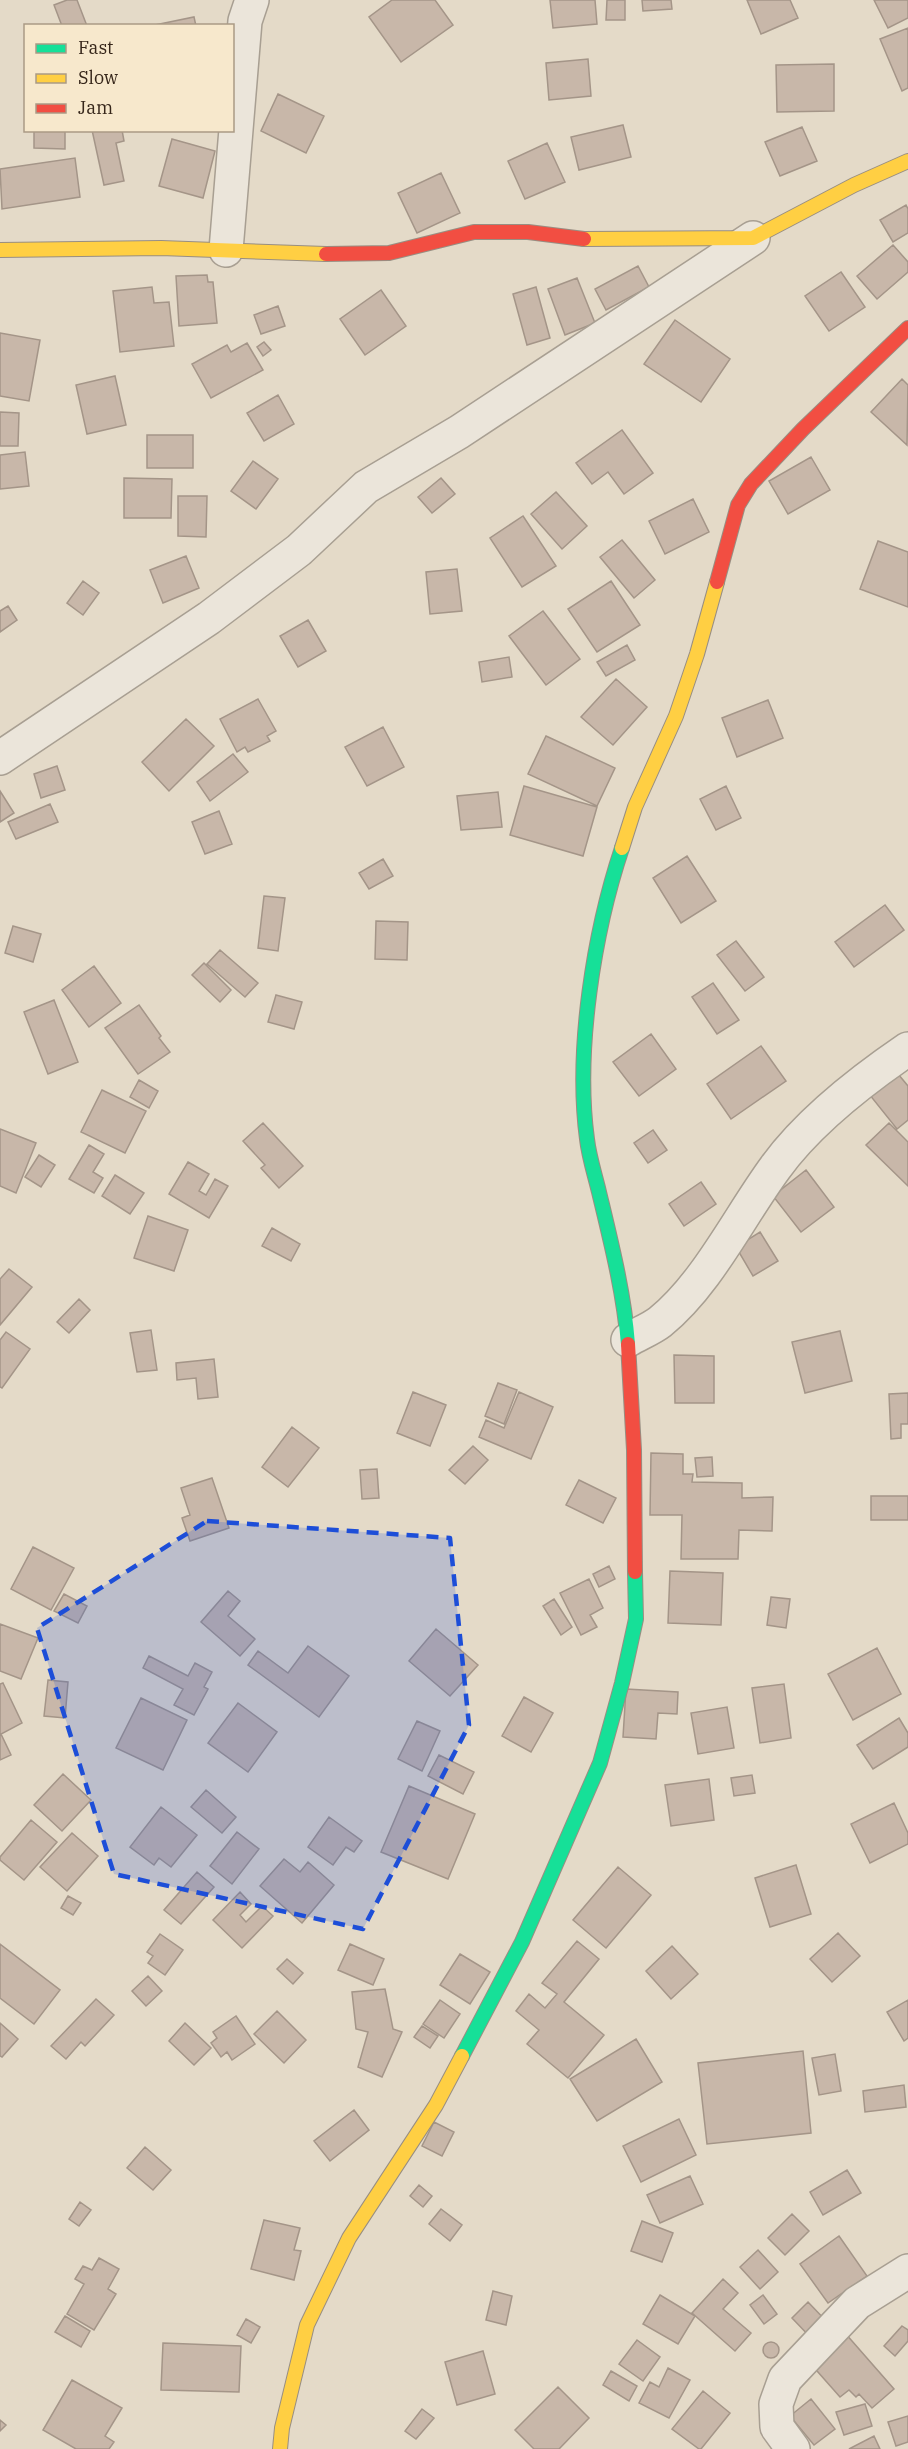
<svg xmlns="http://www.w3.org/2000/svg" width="908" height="2449" font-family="'IBM Plex Serif',serif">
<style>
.building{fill:#c8b7a9;stroke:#a49588;stroke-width:1.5}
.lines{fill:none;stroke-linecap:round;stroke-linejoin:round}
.street-casing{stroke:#a89f92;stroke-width:36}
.fast-casing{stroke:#988e82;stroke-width:16}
.slow-casing{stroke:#988e82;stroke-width:16}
.jam-casing{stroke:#988e82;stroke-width:16}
.street{stroke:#ebe5da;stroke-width:33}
.fast{stroke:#16e098;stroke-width:14}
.slow{stroke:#ffcf43;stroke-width:14}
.jam{stroke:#f24e42;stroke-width:14}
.marked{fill:#1d4ed8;fill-opacity:0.2;stroke:#1d4ed8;stroke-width:4.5;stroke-dasharray:12 8;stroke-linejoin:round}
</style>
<rect width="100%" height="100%" fill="#e4dac8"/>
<path class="building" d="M 67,0 L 77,0 L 87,26 L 62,26 L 54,5 Z
M 392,0 L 435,0 L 453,25 L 401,62 L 369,17 Z
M 550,0 L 595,0 L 597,24 L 553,28 Z
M 607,0 L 625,0 L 625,20 L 606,20 Z
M 642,0 L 671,0 L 672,9 L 643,11 Z
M 747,0 L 790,0 L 798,18 L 761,34 Z
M 874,0 L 908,0 L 908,18 L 888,28 Z
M 194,17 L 196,26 L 150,26 Z
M 908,28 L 908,88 L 902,91 L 880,39 Z
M 588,59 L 591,96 L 549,100 L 546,63 Z
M 834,64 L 834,111 L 777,112 L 776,65 Z
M 278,94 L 324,116 L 306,153 L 261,131 Z
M 623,125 L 631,157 L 579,170 L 571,137 Z
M 802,127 L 817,161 L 780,176 L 765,142 Z
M 34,130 L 65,130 L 65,149 L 34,148 Z
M 92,130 L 122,130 L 124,141 L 116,143 L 124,181 L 104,185 Z
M 172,139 L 215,151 L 203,198 L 159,186 Z
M 547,143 L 565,182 L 525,199 L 508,161 Z
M 75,158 L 80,197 L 2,209 L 0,169 Z
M 441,173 L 460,213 L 417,233 L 398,193 Z
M 906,205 L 908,209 L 908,233 L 893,242 L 880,220 Z
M 893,245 L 908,262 L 908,272 L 877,299 L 857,276 Z
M 638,266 L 649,287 L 606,310 L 595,289 Z
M 841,272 L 865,307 L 829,331 L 805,296 Z
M 207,275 L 208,282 L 213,282 L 217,323 L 179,326 L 176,276 Z
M 577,278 L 595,323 L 565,335 L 548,289 Z
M 152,287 L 154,303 L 169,302 L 174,346 L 120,352 L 113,291 Z
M 536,287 L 550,338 L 527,345 L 513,294 Z
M 381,290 L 406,326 L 365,355 L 340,319 Z
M 278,306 L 285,326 L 261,334 L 254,315 Z
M 675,320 L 730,359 L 701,402 L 644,364 Z
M 0,333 L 40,340 L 29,401 L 0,396 Z
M 264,342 L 271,350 L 263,356 L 257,347 Z
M 247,343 L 263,370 L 211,398 L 192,364 L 227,345 L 231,352 Z
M 115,376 L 126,425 L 87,434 L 76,385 Z
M 902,379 L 908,385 L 907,445 L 871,412 Z
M 278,395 L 294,424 L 264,441 L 247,413 Z
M 0,412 L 19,413 L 18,446 L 0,446 Z
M 622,430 L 653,473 L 624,494 L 608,472 L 592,484 L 576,463 Z
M 147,435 L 193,435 L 193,468 L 147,468 Z
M 25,452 L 29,486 L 0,489 L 0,455 Z
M 811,457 L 830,490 L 788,514 L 769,481 Z
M 253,461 L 278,479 L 256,509 L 231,491 Z
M 124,478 L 172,479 L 171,518 L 124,518 Z
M 441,478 L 455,494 L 432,513 L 418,497 Z
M 556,492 L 587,526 L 562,549 L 531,514 Z
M 178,496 L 207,496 L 206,537 L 178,536 Z
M 693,499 L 709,532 L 665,554 L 649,521 Z
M 523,516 L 556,566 L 522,587 L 490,538 Z
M 622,540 L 655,580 L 634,598 L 600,557 Z
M 878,541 L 908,552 L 908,607 L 860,589 Z
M 186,556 L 199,588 L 163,603 L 150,570 Z
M 457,569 L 462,611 L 430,614 L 426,572 Z
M 83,581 L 99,593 L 83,615 L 67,603 Z
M 611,581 L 640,625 L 597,652 L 568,609 Z
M 8,606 L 17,620 L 0,632 L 0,611 Z
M 543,611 L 580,659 L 546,685 L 509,636 Z
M 308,620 L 326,651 L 298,667 L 280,636 Z
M 627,645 L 635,660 L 606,676 L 597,662 Z
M 509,657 L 512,677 L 482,682 L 479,662 Z
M 616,679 L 647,707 L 613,745 L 581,717 Z
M 258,699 L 276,731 L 267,736 L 270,741 L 248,752 L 245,747 L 237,752 L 220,719 Z
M 768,700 L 783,738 L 737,757 L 722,718 Z
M 186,719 L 214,746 L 169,791 L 142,762 Z
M 383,727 L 404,767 L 367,786 L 345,747 Z
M 546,736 L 615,768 L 597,806 L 528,774 Z
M 233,754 L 248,772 L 210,801 L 197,782 Z
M 57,766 L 65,790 L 41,798 L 34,774 Z
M 524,786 L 597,807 L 583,856 L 510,835 Z
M 726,786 L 741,818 L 716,830 L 700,799 Z
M 0,791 L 14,813 L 0,822 Z
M 498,792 L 502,827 L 461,830 L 457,796 Z
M 50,804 L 58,822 L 16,839 L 8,822 Z
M 219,811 L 232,844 L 205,854 L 192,822 Z
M 687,856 L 716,901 L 681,923 L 653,878 Z
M 383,859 L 393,876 L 369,889 L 359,873 Z
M 264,896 L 285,898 L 278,951 L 258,948 Z
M 885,905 L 904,930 L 854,967 L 835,942 Z
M 376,921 L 408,922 L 407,960 L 375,959 Z
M 13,926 L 41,934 L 33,962 L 5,953 Z
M 736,941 L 764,977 L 745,991 L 717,955 Z
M 220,950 L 258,983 L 245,997 L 207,964 Z
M 204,963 L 231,990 L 220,1002 L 192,975 Z
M 94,966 L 121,1003 L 89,1027 L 62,990 Z
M 713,983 L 739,1020 L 717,1034 L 692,997 Z
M 276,995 L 302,1002 L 294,1029 L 268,1022 Z
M 54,1000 L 78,1062 L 48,1074 L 24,1012 Z
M 139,1005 L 161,1036 L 159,1038 L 170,1052 L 138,1074 L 105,1028 Z
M 651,1034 L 676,1069 L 639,1096 L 613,1062 Z
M 761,1046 L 786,1081 L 731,1119 L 707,1084 Z
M 893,1068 L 908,1086 L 908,1120 L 897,1129 L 865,1089 Z
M 139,1080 L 158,1091 L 149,1108 L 130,1097 Z
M 102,1090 L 146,1111 L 125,1153 L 81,1132 Z
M 263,1123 L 303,1166 L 279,1188 L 261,1168 L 265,1165 L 243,1141 Z
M 889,1123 L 908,1142 L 908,1186 L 866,1145 Z
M 0,1129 L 36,1143 L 16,1193 L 0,1186 Z
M 653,1130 L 667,1150 L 648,1163 L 634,1143 Z
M 89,1145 L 104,1154 L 93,1172 L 103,1178 L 94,1193 L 69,1179 Z
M 39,1155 L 55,1165 L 41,1187 L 25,1177 Z
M 188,1162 L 209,1174 L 199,1191 L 206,1195 L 215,1179 L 228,1186 L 209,1218 L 169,1194 Z
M 806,1170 L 834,1207 L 801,1232 L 773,1196 Z
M 115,1175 L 144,1193 L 130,1214 L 102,1196 Z
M 701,1182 L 716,1204 L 684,1226 L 669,1204 Z
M 148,1216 L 188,1230 L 174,1271 L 134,1258 Z
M 272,1228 L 300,1244 L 291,1261 L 262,1246 Z
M 760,1232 L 778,1261 L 753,1276 L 736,1247 Z
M 9,1269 L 32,1287 L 0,1325 L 0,1279 Z
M 79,1299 L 90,1310 L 69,1333 L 57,1322 Z
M 151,1330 L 157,1370 L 137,1372 L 130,1333 Z
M 840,1331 L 852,1381 L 805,1393 L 792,1342 Z
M 6,1332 L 30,1349 L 2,1388 L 0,1387 L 0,1340 Z
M 674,1355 L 714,1356 L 714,1403 L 675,1403 Z
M 214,1359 L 218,1397 L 198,1399 L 196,1378 L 177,1380 L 176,1363 Z
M 498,1383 L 517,1390 L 504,1424 L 485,1416 Z
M 413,1392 L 446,1405 L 430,1446 L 397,1433 Z
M 519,1392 L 553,1407 L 531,1459 L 479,1437 L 486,1420 L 504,1428 Z
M 908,1393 L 908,1424 L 901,1424 L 901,1438 L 891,1439 L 889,1394 Z
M 292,1427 L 319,1448 L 288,1487 L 262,1467 Z
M 473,1446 L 488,1460 L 465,1484 L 449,1470 Z
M 651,1453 L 683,1454 L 683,1474 L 693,1474 L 692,1482 L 742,1483 L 742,1498 L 773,1497 L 772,1531 L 739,1530 L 738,1559 L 681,1559 L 682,1515 L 650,1515 Z
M 712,1457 L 713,1476 L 697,1477 L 695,1458 Z
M 377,1469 L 379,1498 L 362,1499 L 360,1470 Z
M 212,1478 L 229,1528 L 190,1541 L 182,1518 L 190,1515 L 181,1488 Z
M 579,1480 L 616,1498 L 603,1523 L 566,1505 Z
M 871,1496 L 908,1496 L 908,1520 L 871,1520 Z
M 33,1547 L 74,1568 L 51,1610 L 11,1589 Z
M 609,1566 L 615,1579 L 599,1587 L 593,1574 Z
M 670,1571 L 723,1573 L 721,1625 L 668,1623 Z
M 589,1579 L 603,1608 L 590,1615 L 597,1627 L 581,1635 L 560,1593 Z
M 228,1591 L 240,1601 L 228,1616 L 255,1639 L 240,1656 L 201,1622 Z
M 64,1594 L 87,1606 L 78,1623 L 54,1611 Z
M 771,1597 L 790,1599 L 786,1628 L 767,1625 Z
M 554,1599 L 572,1627 L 561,1635 L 543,1606 Z
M 0,1624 L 38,1638 L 21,1679 L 0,1671 Z
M 436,1629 L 478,1665 L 450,1696 L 409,1661 Z
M 308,1646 L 349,1676 L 319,1717 L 248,1665 L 258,1651 L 288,1673 Z
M 877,1648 L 901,1694 L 853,1720 L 828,1674 Z
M 149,1656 L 188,1676 L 195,1663 L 212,1672 L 204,1687 L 208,1689 L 194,1715 L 174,1705 L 183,1689 L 143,1668 Z
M 48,1680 L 68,1682 L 65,1718 L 44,1716 Z
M 3,1683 L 22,1723 L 1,1734 L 11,1755 L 0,1760 L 0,1684 Z
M 784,1684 L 791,1738 L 760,1743 L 752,1688 Z
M 626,1689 L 678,1692 L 677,1714 L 658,1713 L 656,1739 L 623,1737 Z
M 524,1697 L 553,1713 L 531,1752 L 502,1736 Z
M 141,1698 L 187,1720 L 163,1770 L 116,1748 Z
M 238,1703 L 277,1732 L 248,1772 L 208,1743 Z
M 727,1707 L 734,1748 L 698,1754 L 691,1713 Z
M 899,1718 L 908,1733 L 908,1747 L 873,1769 L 857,1745 Z
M 417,1721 L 440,1731 L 422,1771 L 398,1759 Z
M 439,1755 L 474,1772 L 463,1794 L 428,1776 Z
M 63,1774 L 91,1800 L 62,1831 L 34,1805 Z
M 752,1775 L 755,1793 L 734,1796 L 731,1778 Z
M 709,1779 L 714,1820 L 671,1826 L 665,1785 Z
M 409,1786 L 475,1814 L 448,1879 L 381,1852 Z
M 206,1790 L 236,1817 L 222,1833 L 191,1807 Z
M 894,1803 L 908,1833 L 908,1844 L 870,1863 L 851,1824 Z
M 161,1807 L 197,1835 L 171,1867 L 159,1858 L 154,1865 L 130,1847 Z
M 329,1817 L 362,1841 L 354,1852 L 346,1847 L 333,1865 L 308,1847 Z
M 31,1820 L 57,1842 L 24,1880 L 0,1860 L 0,1857 Z
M 237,1832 L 259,1849 L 232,1884 L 210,1866 Z
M 72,1833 L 98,1856 L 67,1891 L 40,1867 Z
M 284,1859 L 300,1872 L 308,1862 L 334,1885 L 302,1923 L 260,1886 Z
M 796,1865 L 811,1914 L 770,1927 L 755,1878 Z
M 618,1867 L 651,1895 L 606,1948 L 573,1920 Z
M 197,1872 L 214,1887 L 181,1924 L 164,1910 Z
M 240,1892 L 251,1904 L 240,1915 L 246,1922 L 262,1906 L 273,1916 L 242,1948 L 213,1920 Z
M 68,1896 L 81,1903 L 73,1915 L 61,1908 Z
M 838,1933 L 860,1956 L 832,1982 L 810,1959 Z
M 160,1934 L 183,1950 L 165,1975 L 148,1963 L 153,1956 L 147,1952 Z
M 577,1941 L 599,1959 L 564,2002 L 604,2035 L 568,2078 L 527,2044 L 539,2030 L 516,2011 L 529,1994 L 545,2008 L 557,1994 L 542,1983 Z
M 0,1944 L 60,1990 L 34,2024 L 0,1998 Z
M 350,1944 L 384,1959 L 373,1985 L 338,1970 Z
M 672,1946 L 698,1974 L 671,1999 L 646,1971 Z
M 460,1954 L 490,1972 L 470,2004 L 440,1985 Z
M 287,1959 L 303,1973 L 293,1984 L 277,1969 Z
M 148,1976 L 162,1991 L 146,2006 L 132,1991 Z
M 385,1989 L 393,2029 L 402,2032 L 382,2077 L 358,2067 L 368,2032 L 356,2029 L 352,1992 Z
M 96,1999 L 114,2015 L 85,2046 L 81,2042 L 66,2059 L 51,2046 Z
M 440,2000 L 460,2014 L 444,2038 L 423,2024 Z
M 908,2000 L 908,2038 L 904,2041 L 887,2012 Z
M 277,2011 L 306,2040 L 284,2063 L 254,2034 Z
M 236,2016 L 255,2044 L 232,2060 L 227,2052 L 221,2057 L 211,2043 L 217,2038 L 213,2032 Z
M 0,2023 L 18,2039 L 2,2057 L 0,2056 Z
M 185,2023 L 211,2048 L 194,2065 L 169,2041 Z
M 422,2026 L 438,2036 L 430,2048 L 414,2037 Z
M 636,2039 L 662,2082 L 597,2121 L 570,2079 Z
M 803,2051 L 811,2133 L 707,2144 L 698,2063 Z
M 835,2054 L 841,2091 L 819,2095 L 812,2058 Z
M 904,2085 L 906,2107 L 865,2112 L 863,2091 Z
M 354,2110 L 369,2130 L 330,2161 L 314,2141 Z
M 679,2119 L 696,2155 L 641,2182 L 623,2146 Z
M 434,2122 L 454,2132 L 442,2156 L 422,2146 Z
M 145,2147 L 171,2170 L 153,2190 L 127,2168 Z
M 847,2170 L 861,2193 L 823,2215 L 810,2192 Z
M 690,2176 L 703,2204 L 660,2223 L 647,2195 Z
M 419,2185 L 432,2196 L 423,2207 L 410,2196 Z
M 80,2202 L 91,2210 L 79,2226 L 69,2219 Z
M 441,2209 L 462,2225 L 450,2241 L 429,2224 Z
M 792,2214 L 809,2231 L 785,2255 L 768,2238 Z
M 264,2220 L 300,2228 L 294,2250 L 301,2251 L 294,2280 L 251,2269 Z
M 642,2221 L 673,2233 L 662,2262 L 631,2251 Z
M 839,2236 L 867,2276 L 828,2303 L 800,2264 Z
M 758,2250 L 778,2272 L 760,2289 L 740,2267 Z
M 99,2258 L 119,2269 L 108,2289 L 116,2294 L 94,2330 L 67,2314 L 84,2284 L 75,2279 L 83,2266 L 92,2270 Z
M 723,2279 L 738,2293 L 723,2309 L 751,2333 L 735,2351 L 692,2313 Z
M 493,2291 L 512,2296 L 506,2325 L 486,2320 Z
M 660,2295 L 695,2316 L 678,2344 L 643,2324 Z
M 763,2295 L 777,2314 L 764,2324 L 750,2305 Z
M 808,2302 L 829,2324 L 813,2340 L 792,2318 Z
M 65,2316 L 90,2331 L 81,2347 L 55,2332 Z
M 246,2319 L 260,2327 L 251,2343 L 237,2335 Z
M 902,2326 L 908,2330 L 908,2341 L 895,2356 L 884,2346 Z
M 845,2333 L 894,2389 L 872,2408 L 859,2394 L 856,2397 L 849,2390 L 840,2397 L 810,2363 Z
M 637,2340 L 660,2357 L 643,2381 L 619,2364 Z
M763 2350a8 8 0 1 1 16 0a8 8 0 1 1-16 0Z
M 163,2343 L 241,2346 L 239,2392 L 161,2390 Z
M 483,2351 L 495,2394 L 457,2405 L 445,2362 Z
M 668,2368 L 690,2380 L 669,2418 L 639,2403 L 650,2382 L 659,2387 Z
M 611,2371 L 637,2386 L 629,2401 L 603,2385 Z
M 72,2380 L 122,2408 L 105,2436 L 114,2442 L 109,2449 L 76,2449 L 43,2430 Z
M 558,2387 L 589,2418 L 559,2449 L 534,2449 L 515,2430 Z
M 703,2391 L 730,2413 L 701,2449 L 699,2449 L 672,2429 Z
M 811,2399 L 835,2429 L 814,2445 L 790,2416 Z
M 865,2404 L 872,2426 L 844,2435 L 836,2412 Z
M 422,2409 L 434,2418 L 416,2439 L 405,2431 Z
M 908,2416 L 908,2442 L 896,2446 L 888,2422 Z
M 0,2420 L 6,2425 L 0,2431 Z
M 874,2436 L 880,2449 L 849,2449 Z"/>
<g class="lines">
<g class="street-casing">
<path id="street" d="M 226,250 L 245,21 L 252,0
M 0,758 L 209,618 L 299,550 L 366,487 L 459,432 L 753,238
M 628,1340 C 638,1334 651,1329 660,1322 C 707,1284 739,1217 775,1168 C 809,1121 861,1081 908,1049
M 793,2449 L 777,2427 L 776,2404 L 785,2379 L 857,2303 L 908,2271"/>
</g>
<g class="fast-casing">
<path id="fast" d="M 622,848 C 594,932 575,1050 587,1139 C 589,1157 595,1175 599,1192 C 611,1242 624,1293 628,1344
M 462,2056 L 522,1942 L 600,1763 L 622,1683 L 636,1619 L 635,1572"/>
</g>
<g class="slow-casing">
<path id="slow" d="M 584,239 L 753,238 L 854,185 L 908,161
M 0,250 L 161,248 L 326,254
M 622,848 L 635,807 L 676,716 L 697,654 L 717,582
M 280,2449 L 282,2428 L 307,2325 L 349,2238 L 436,2105 L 462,2056"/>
</g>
<g class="jam-casing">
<path id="jam" d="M 326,254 L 389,253 L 474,232 L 528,232 L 584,239
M 717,582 L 738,505 L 751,484 L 803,429 L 908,328
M 628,1344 L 634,1450 L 635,1572"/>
</g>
<use href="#street" class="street"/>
<use href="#fast" class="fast"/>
<use href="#slow" class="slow"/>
<use href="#jam" class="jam"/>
</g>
<path class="marked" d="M 207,1521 L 450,1538 L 469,1725 L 363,1929 L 114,1874 L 37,1628 Z"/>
<rect x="24" y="24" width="210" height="108" fill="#f7e8cc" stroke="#aa9a85" stroke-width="1.5"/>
<rect x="36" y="44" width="30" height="9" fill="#16e098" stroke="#aa9a85" stroke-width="1.5"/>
<text x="78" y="54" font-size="18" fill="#36261a">Fast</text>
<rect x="36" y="74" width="30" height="9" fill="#ffcf43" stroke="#aa9a85" stroke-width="1.5"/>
<text x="78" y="84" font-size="18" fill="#36261a">Slow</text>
<rect x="36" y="104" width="30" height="9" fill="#f24e42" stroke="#aa9a85" stroke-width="1.5"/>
<text x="78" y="114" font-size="18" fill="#36261a">Jam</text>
</svg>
